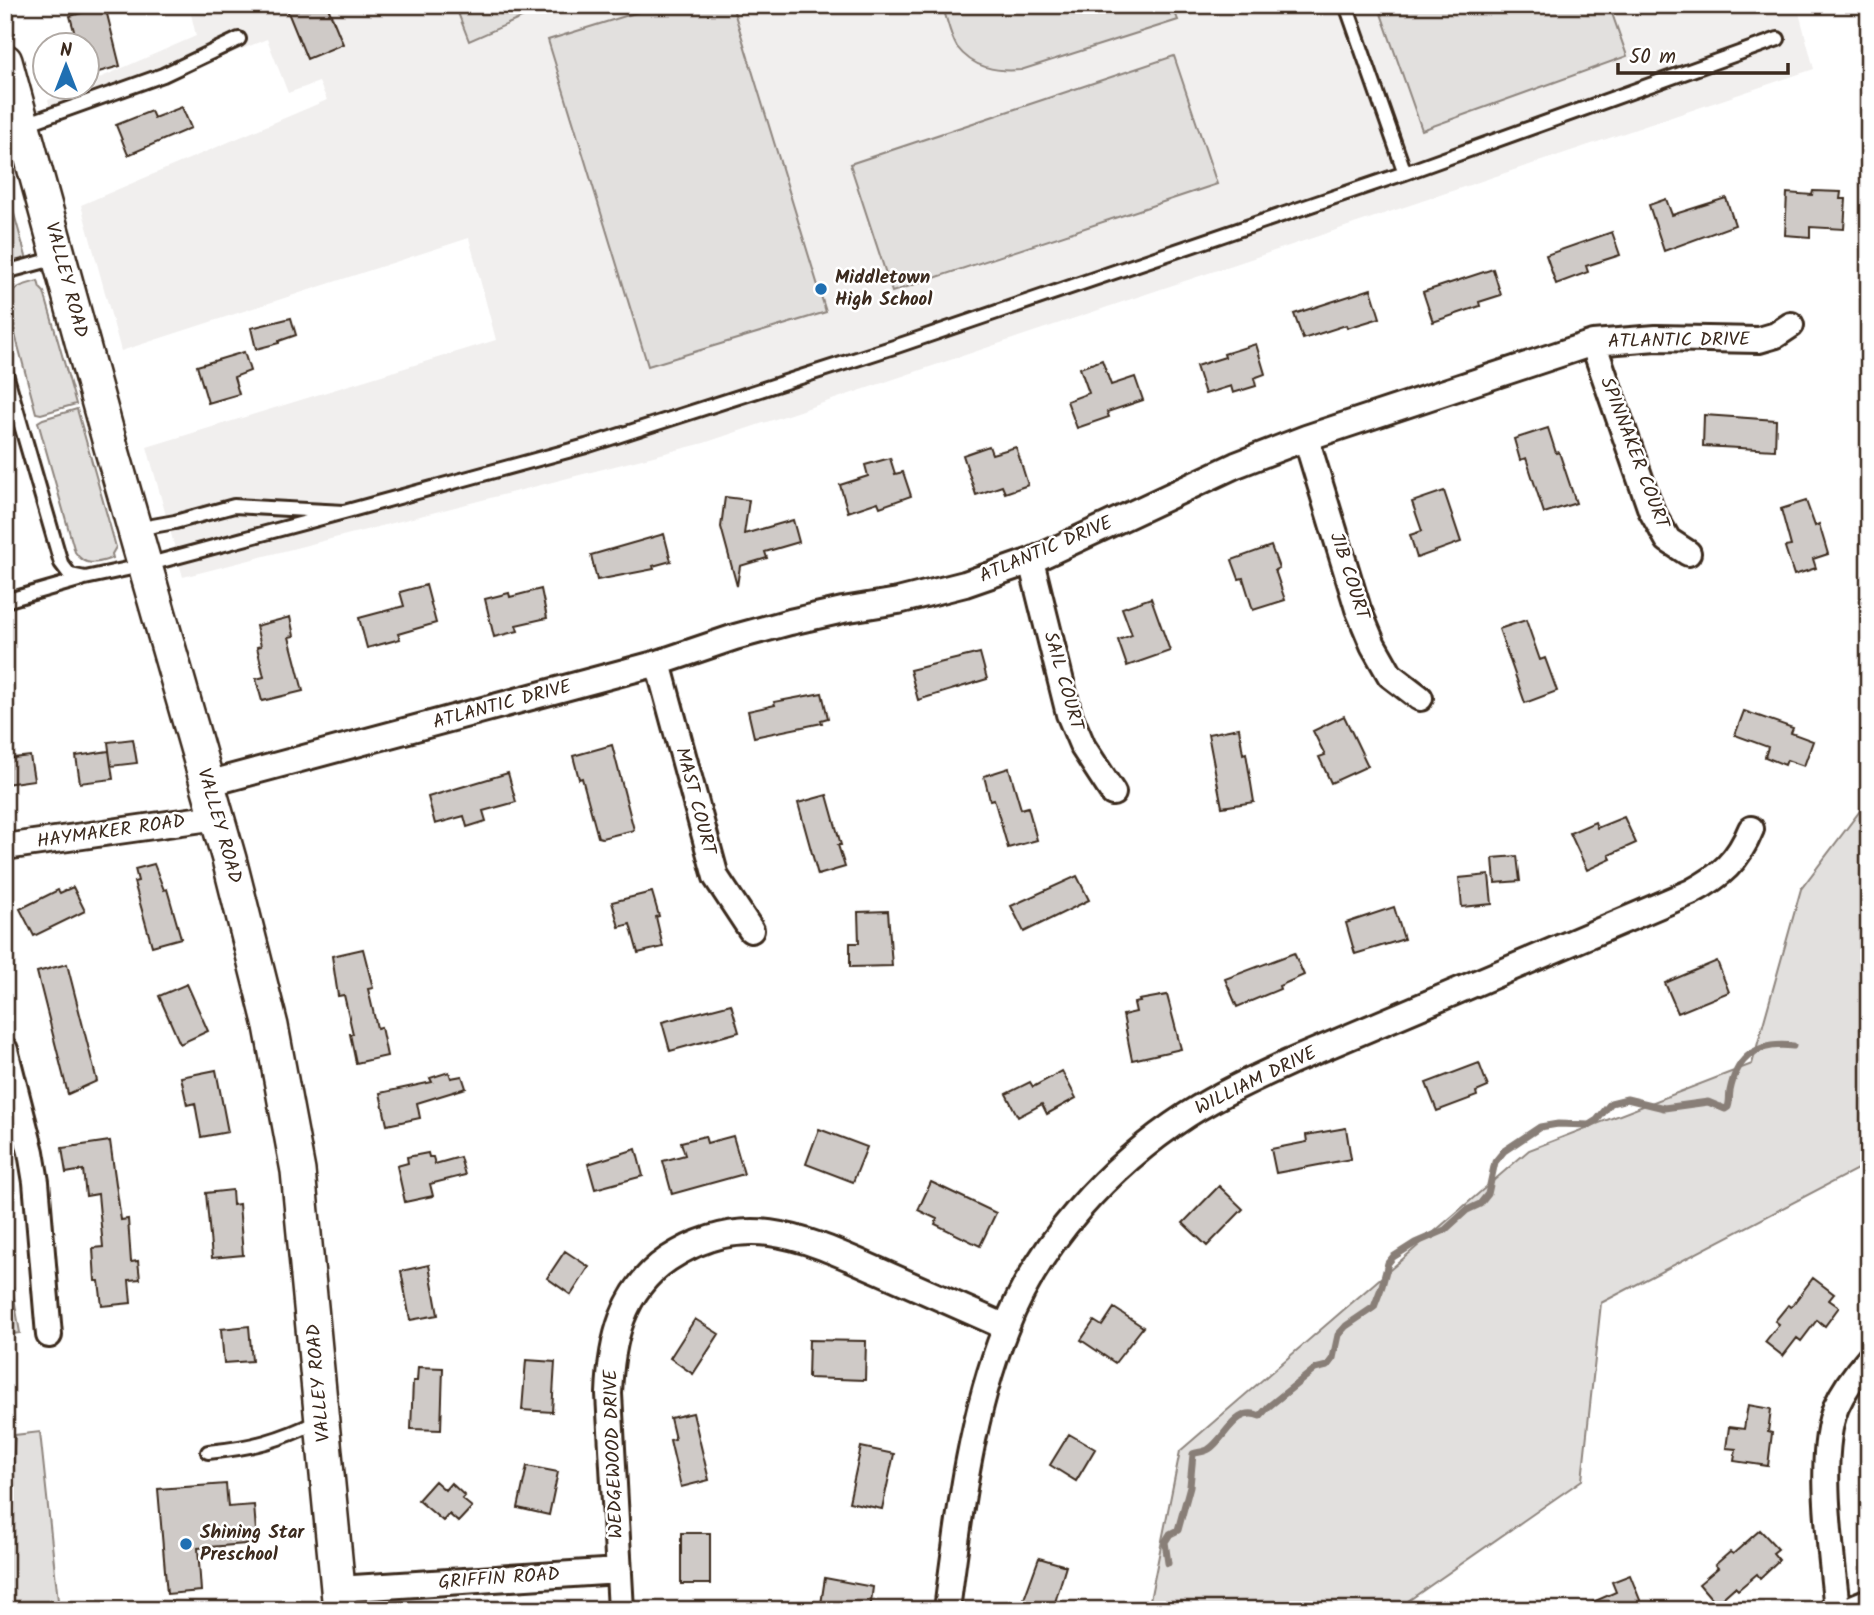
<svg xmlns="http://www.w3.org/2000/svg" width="1874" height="1615" font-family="Kalam,sans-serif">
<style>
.built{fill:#f1efee}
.green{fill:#e2e0de;stroke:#8e857e;stroke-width:2}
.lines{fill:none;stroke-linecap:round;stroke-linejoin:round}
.stream{stroke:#887e77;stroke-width:7}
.building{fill:#cfcac7;stroke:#3b2a1e;stroke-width:2}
.service-casing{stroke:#3b2a1e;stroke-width:18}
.minor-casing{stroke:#3b2a1e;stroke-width:30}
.secondary-casing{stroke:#3b2a1e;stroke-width:38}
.service{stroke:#fff;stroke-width:12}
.minor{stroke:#fff;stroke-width:24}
.secondary{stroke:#fff;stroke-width:33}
.poi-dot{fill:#1f6fb2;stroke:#fff;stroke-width:2.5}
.labels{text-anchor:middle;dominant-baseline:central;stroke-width:5;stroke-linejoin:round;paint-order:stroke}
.poi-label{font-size:19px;font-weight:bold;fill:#3b2a1e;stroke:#fff;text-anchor:start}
.street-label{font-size:19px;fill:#3b2a1e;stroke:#fff}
</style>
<rect width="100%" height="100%" fill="#fff"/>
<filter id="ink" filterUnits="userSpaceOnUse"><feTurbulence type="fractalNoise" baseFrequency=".0143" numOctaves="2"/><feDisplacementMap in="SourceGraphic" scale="14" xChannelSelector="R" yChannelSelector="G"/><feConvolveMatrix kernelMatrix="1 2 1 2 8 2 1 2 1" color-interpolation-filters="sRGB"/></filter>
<g filter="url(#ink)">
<path class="built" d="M 189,5 L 455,5 L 470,41 L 554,5 L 1797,5 L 1814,69 L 704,443 L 183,577 L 147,447 L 496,340 L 469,238 L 121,351 L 81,205 L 327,100 L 319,82 L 288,93 L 267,39 L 54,124 L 48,100 L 77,88 L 88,88 L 88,83 L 196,36 Z"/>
<path class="green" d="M 455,5 L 551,5 L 469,41 Z
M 661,5 L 732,5 L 826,312 L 648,366 L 548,40 Z
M 942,5 L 1172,5 L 1178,20 L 1021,70 C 996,72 973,68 957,47 C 950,36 947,18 942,5 Z
M 1378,5 L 1609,5 L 1627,56 L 1422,130 Z
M 1174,56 L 1217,184 L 892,292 L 850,164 Z
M 5,182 L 27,260 L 5,266 Z
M 38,281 L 40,288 L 44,292 L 76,404 L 41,414 L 36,413 L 7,304 C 10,287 23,285 38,281 Z
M 77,409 L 116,547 L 112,554 L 113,558 C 97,563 86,568 75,552 L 38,422 L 43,419 Z
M 1869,799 L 1869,1163 L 1601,1303 L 1582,1480 L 1395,1610 L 1148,1610 L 1180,1451 L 1529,1150 L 1752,1064 L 1801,889 Z
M 10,1274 L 20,1333 L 5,1335 L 5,1275 Z
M 40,1432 L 59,1610 L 5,1610 L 5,1495 L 12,1477 L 15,1435 Z"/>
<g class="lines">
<path class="stream" d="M 1168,1563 L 1165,1542 L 1170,1534 L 1178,1530 L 1190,1486 L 1193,1454 C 1197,1452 1205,1452 1209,1449 C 1225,1439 1236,1405 1260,1416 L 1268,1407 L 1315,1369 L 1327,1366 L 1333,1358 L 1338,1335 L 1346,1326 L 1374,1307 L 1382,1286 L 1388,1263 L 1393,1257 L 1415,1243 L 1445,1230 L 1467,1210 L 1480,1204 L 1488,1194 L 1495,1162 L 1504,1151 L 1540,1127 L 1558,1124 L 1589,1125 L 1597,1120 L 1611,1103 L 1627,1099 L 1664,1108 L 1708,1102 L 1725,1109 L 1728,1107 C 1730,1102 1729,1096 1730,1091 C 1737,1055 1759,1042 1793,1046"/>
</g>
<path class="building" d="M 285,5 L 327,5 L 343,44 L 307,59 Z
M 97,9 L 98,12 L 106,10 L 120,66 L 88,75 L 88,46 L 78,46 L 70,16 Z
M 182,107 L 191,128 L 128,155 L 116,125 L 151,111 L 154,118 Z
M 1813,191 L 1841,192 L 1840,199 L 1846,199 L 1844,229 L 1810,227 L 1810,237 L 1785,235 L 1787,193 L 1812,195 Z
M 1726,198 L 1735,225 L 1664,251 L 1649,205 L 1666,199 L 1672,215 Z
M 1612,232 L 1620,255 L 1586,266 L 1588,272 L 1556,284 L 1546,255 Z
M 1493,269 L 1501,295 L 1479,302 L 1480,306 L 1433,322 L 1423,292 Z
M 1371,289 L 1380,318 L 1347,328 L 1346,325 L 1303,339 L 1294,314 Z
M 291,318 L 296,335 L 279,341 L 279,343 L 256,349 L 251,328 Z
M 1256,344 L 1265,374 L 1254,378 L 1256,386 L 1233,393 L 1231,386 L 1205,394 L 1196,366 L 1225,357 L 1224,354 Z
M 244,352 L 250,371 L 234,377 L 239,394 L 208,403 L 197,366 Z
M 1102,360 L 1111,385 L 1135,377 L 1143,400 L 1107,412 L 1109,417 L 1077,428 L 1067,401 L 1089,393 L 1080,368 Z
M 1704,415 L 1776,420 L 1775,450 L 1703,446 Z
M 1548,428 L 1556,453 L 1559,452 L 1576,503 L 1544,513 L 1526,458 L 1520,460 L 1514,439 Z
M 989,446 L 992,454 L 1016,447 L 1028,485 L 1005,493 L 1002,486 L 976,495 L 963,455 Z
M 890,458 L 895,474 L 903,472 L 911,496 L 880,507 L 878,502 L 848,512 L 840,485 L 868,476 L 865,465 Z
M 1444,491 L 1461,542 L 1417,558 L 1410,535 L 1422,531 L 1412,502 Z
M 725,497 L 749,500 L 744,534 L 793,520 L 799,542 L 765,552 L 767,558 L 740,566 L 737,586 L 721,527 Z
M 1806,501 L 1815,526 L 1819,524 L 1828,554 L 1813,559 L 1816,568 L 1794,575 L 1785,547 L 1791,546 L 1781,509 Z
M 664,534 L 671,561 L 653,566 L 654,569 L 597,580 L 591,555 Z
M 1271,546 L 1279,568 L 1275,570 L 1285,600 L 1253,610 L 1243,578 L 1239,579 L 1232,560 Z
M 426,585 L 436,623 L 398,634 L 400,639 L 367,648 L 359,618 L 404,606 L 400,592 Z
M 541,589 L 547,618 L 516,625 L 518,631 L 494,637 L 485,599 L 509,593 L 510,597 Z
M 1151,598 L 1170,651 L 1127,666 L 1118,640 L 1132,635 L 1122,608 Z
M 290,617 L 294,636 L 289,637 L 303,691 L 262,701 L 256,679 L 264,677 L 257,647 L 261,646 L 256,626 Z
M 1526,620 L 1540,660 L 1545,658 L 1557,691 L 1525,703 L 1499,629 Z
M 980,653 L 987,679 L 918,700 L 910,670 Z
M 822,693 L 828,718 L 821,720 L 822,723 L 754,737 L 748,711 L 775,705 L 774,702 Z
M 1744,711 L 1793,728 L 1791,733 L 1813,741 L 1804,766 L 1787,760 L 1785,765 L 1765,757 L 1768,747 L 1735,735 Z
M 1344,716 L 1368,766 L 1331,783 L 1319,757 L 1325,755 L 1313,731 Z
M 1239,728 L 1243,754 L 1246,753 L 1254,802 L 1222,807 L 1208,734 Z
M 133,739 L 137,763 L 111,766 L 108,742 Z
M 612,745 L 634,830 L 602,838 L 598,837 L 582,778 L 579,779 L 573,756 Z
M 109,751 L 113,779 L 80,783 L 76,756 Z
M 30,756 L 34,780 L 5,784 L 5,759 Z
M 1009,768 L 1021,809 L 1028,807 L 1037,840 L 1008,848 L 994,799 L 990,800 L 984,776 Z
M 508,773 L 516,802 L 483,811 L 486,821 L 467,827 L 464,816 L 435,824 L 428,797 Z
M 827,795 L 841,845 L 838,845 L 845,867 L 818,875 L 798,803 Z
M 1624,817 L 1636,843 L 1609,855 L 1611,859 L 1587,870 L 1570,833 L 1595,822 L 1597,828 Z
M 1517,856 L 1520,881 L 1495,883 L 1493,858 Z
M 154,864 L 164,890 L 167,889 L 181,938 L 152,946 L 134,882 L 138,881 L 135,869 Z
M 1489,875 L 1492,904 L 1462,907 L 1459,878 Z
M 1077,876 L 1089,900 L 1024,932 L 1011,906 Z
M 73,887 L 85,911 L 34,936 L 20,909 L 58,890 L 60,893 Z
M 652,892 L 659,916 L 656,917 L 663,947 L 638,953 L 630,924 L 619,927 L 612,902 Z
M 1394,907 L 1404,939 L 1355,954 L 1346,923 Z
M 888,911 L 892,966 L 850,967 L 850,943 L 859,943 L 858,912 Z
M 363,949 L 373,988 L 368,989 L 377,1028 L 381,1027 L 387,1056 L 356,1063 L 350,1034 L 353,1034 L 344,995 L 338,996 L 332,956 Z
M 1294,953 L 1304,975 L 1279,986 L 1280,989 L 1237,1007 L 1225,979 Z
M 1717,961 L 1729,992 L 1678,1013 L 1665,983 Z
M 67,964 L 97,1081 L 68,1094 L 37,972 Z
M 187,984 L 208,1031 L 180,1044 L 159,996 Z
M 1167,995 L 1181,1049 L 1132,1060 L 1123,1015 L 1136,1012 L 1134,1003 L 1140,1002 L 1139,1000 Z
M 731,1004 L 739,1032 L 670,1051 L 662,1022 Z
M 1479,1063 L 1488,1087 L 1476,1092 L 1477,1096 L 1437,1111 L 1426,1083 Z
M 216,1070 L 228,1132 L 201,1137 L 195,1103 L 187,1105 L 181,1077 Z
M 1062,1071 L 1076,1098 L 1047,1114 L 1042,1104 L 1018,1117 L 1006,1094 L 1030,1082 L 1033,1087 Z
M 449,1072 L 451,1078 L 462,1076 L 466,1088 L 417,1103 L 420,1118 L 387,1125 L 380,1093 L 432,1082 L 430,1078 Z
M 1346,1128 L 1351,1159 L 1276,1173 L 1271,1149 L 1307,1142 L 1306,1135 Z
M 819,1129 L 867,1147 L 853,1182 L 806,1164 Z
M 705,1136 L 707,1143 L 733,1136 L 744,1174 L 672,1194 L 663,1161 L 685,1155 L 681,1142 Z
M 110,1141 L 121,1220 L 128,1219 L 131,1262 L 138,1261 L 140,1279 L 129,1280 L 131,1303 L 102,1306 L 99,1281 L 95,1281 L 93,1248 L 103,1247 L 98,1194 L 86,1196 L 83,1170 L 66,1173 L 62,1148 Z
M 636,1149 L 643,1176 L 595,1189 L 588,1164 Z
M 428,1153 L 429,1157 L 433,1157 L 435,1164 L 460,1157 L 465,1175 L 430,1184 L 433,1196 L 405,1202 L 397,1166 L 408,1163 L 407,1157 Z
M 931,1182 L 996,1213 L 980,1246 L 935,1224 L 937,1219 L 918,1210 Z
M 1219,1186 L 1243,1209 L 1207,1246 L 1183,1223 Z
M 232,1190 L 233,1205 L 239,1204 L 243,1255 L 212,1258 L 206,1193 Z
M 565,1251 L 589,1267 L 571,1295 L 547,1278 Z
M 429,1265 L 438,1315 L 410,1320 L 401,1271 Z
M 1813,1278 L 1834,1294 L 1829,1300 L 1839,1307 L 1825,1326 L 1817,1320 L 1801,1341 L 1797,1338 L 1783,1356 L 1765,1342 L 1779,1324 L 1775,1321 L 1788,1305 L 1791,1307 Z
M 1114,1308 L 1143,1327 L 1115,1363 L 1081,1340 L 1094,1321 L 1102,1326 Z
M 695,1319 L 719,1334 L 693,1374 L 670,1358 Z
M 249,1326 L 252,1361 L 224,1363 L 221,1329 Z
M 809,1340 L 866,1341 L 865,1380 L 808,1378 Z
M 526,1360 L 555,1362 L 552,1412 L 522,1410 Z
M 418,1367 L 443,1368 L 441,1430 L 411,1429 L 413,1381 L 417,1381 Z
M 1748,1405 L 1771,1409 L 1768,1432 L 1772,1433 L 1768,1466 L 1734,1461 L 1736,1449 L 1726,1448 L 1729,1427 L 1744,1429 Z
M 693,1413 L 709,1480 L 681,1487 L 670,1440 L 675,1439 L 670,1418 Z
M 1069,1434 L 1095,1449 L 1076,1481 L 1050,1465 Z
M 861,1447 L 894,1454 L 882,1509 L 849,1502 Z
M 527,1466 L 558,1472 L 549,1515 L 518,1508 Z
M 435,1481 L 445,1490 L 451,1483 L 465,1496 L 462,1499 L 472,1507 L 458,1522 L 449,1514 L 443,1521 L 418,1500 Z
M 226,1484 L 228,1507 L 254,1505 L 257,1543 L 198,1548 L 201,1591 L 167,1594 L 158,1489 Z
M 1760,1530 L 1778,1549 L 1773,1553 L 1779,1560 L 1760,1578 L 1757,1574 L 1738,1590 L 1735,1587 L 1716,1604 L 1699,1584 L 1718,1568 L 1715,1565 L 1730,1552 L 1733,1554 Z
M 681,1533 L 710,1533 L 710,1584 L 681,1584 Z
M 1039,1558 L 1066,1566 L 1053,1609 L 1041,1605 L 1040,1610 L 1020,1610 Z
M 1630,1575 L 1644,1610 L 1575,1610 L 1616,1592 L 1612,1582 Z
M 825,1578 L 873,1587 L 870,1610 L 841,1610 L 842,1607 L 821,1604 Z"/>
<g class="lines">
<g class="service-casing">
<path id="service" d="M 1346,5 L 1405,173
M 23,125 L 163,75 L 239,39
M 5,272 L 57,258
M 5,370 L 61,563 L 70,575 L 85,578 L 146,565 L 344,512 L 234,506 L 175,522 L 136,529
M 344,512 L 586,446 L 897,346 L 1405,173 L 1778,39
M 5,601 L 82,579
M 208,1452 C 252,1448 280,1440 319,1421"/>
</g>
<g class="minor-casing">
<path id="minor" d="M 1593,343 L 1651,510 L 1668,540 L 1688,553
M 1306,438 L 1358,609 L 1373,645 L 1390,675 L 1420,698
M 1031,561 L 1069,714 L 1083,747 L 1113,793
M 658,663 L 716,877 L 751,930
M 207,784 L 658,663 L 735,637 L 790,622 L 843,610 L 898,601 L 965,584 L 1031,561 L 1236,465 L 1306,438 L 1593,343 L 1656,338 L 1759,340 L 1776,335 L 1791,325
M 5,847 L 217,817
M 5,1050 L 31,1152 L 36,1182 L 49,1335
M 338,1589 L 619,1571
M 621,1610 L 609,1394 C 611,1341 622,1290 668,1259 C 747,1207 808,1240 884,1273 C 925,1291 965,1309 1006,1327
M 947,1610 C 959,1517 970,1418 1005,1330 C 1038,1243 1109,1166 1187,1115 C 1220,1094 1255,1078 1290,1062 L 1691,892 C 1721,876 1738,861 1751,829
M 1837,1610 C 1832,1556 1816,1456 1836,1407 C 1844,1389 1856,1373 1869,1358
M 1847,1610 L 1869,1601"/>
</g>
<g class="secondary-casing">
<path id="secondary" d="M 5,61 L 111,447 L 229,859 L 271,1026 L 298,1171 L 340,1610"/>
</g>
<use href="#service" class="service"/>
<use href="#minor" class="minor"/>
<use href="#secondary" class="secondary"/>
</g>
</g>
<g class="poi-dot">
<circle cx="821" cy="289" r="7"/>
<circle cx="186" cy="1544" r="7"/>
</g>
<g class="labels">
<g class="poi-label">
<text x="835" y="278">Middletown<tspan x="835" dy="22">High School</tspan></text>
<text x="200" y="1533">Shining Star<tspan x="200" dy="22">Preschool</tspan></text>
</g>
<g class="street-label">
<text transform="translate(66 280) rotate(75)">VALLEY ROAD</text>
<text transform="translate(1679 341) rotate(-1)">ATLANTIC DRIVE</text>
<text transform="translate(1634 453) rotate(69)">SPINNAKER COURT</text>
<text transform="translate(1046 550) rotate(-23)">ATLANTIC DRIVE</text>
<text transform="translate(1349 576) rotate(72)">JIB COURT</text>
<text transform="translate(1063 681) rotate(74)">SAIL COURT</text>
<text transform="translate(502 705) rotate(-15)">ATLANTIC DRIVE</text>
<text transform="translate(695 801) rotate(75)">MAST COURT</text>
<text transform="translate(219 826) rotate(74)">VALLEY ROAD</text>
<text transform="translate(111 832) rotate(-8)">HAYMAKER ROAD</text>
<text transform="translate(1256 1081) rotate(-26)">WILLIAM DRIVE</text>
<text transform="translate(319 1383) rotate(-95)">VALLEY ROAD</text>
<text transform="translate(614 1454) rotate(-92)">WEDGEWOOD DRIVE</text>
<text transform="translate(499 1579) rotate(-4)">GRIFFIN ROAD</text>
</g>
</g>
<rect width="1874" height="1615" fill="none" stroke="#fff" stroke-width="28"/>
<rect x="14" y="14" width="1846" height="1587" fill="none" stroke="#3b2a1e" stroke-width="2.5" filter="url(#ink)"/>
<g transform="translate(66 66)"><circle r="33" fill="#ffffff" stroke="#b1aaa5" stroke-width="2"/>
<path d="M0-5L12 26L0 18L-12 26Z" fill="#1f6fb2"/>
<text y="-10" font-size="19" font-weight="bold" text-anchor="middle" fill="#3b2a1e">N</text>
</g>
<path d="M1618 63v10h170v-10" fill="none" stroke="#3b2a1e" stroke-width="3.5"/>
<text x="1629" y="63" font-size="21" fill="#3b2a1e" stroke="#ffffff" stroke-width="5" paint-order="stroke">50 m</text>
</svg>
